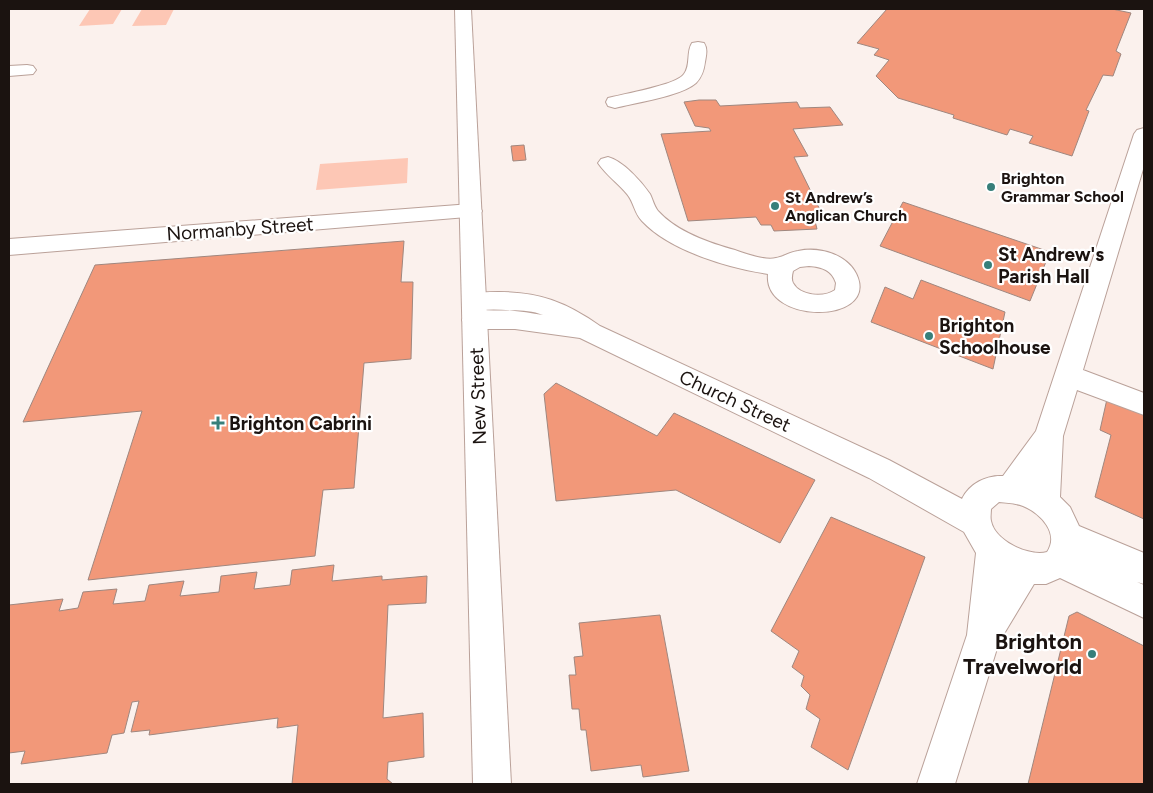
<svg xmlns="http://www.w3.org/2000/svg" width="1153" height="793" font-family="Figtree,sans-serif">
<style>
.green{fill:#fdc7b5}
.building{fill:#f29879;stroke:#9f877f}
.lines{fill:none;stroke-linecap:round;stroke-linejoin:round}
.minor-casing{stroke:#baa199;stroke-width:2}
.major-casing{stroke:#baa199;stroke-width:2}
.minor{fill:#fff;fill-rule:evenodd}
.major{fill:#fff;fill-rule:evenodd}
.poi-dot{fill:#377f7a;stroke:#fff;stroke-width:2}
.labels{text-anchor:middle;dominant-baseline:central;stroke-width:4.5;stroke-linejoin:round;paint-order:stroke}
.far-poi-label{font-size:16px;font-weight:bold;fill:#1b1310;stroke:#fff;text-anchor:start}
.street-label{font-size:19px;fill:#1b1310;stroke:#fff}
.poi-label{font-size:19px;font-weight:bold;fill:#1b1310;stroke:#fff;text-anchor:start}
.near-poi-label{font-size:22px;font-weight:bold;fill:#1b1310;stroke:#fff;text-anchor:end}
</style>
<rect width="100%" height="100%" fill="#fbf1ed"/>
<path class="green" d="M 90,9 L 122,9 L 113,24 L 79,26 Z
M 142,9 L 174,9 L 166,25 L 132,26 Z
M 408,158 L 407,183 L 316,190 L 320,164 Z"/>
<path class="building" d="M 887,9 L 1112,9 L 1131,13 L 1116,51 L 1121,54 L 1113,76 L 1103,75 L 1086,110 L 1089,111 L 1072,156 L 1029,143 L 1033,136 L 1010,129 L 1007,135 L 953,118 L 954,115 L 898,98 L 876,76 L 889,60 L 874,55 L 879,49 L 857,43 Z
M 699,100 L 716,100 L 720,106 L 797,102 L 800,108 L 830,107 L 843,125 L 793,129 L 808,156 L 794,157 L 825,220 L 815,221 L 817,229 L 774,231 L 771,225 L 761,225 L 756,217 L 688,221 L 661,134 L 711,131 L 709,128 L 695,126 L 684,102 Z
M 524,145 L 526,160 L 513,161 L 511,146 Z
M 903,202 L 1050,252 L 1030,301 L 880,246 Z
M 404,241 L 401,282 L 413,282 L 411,359 L 364,363 L 354,488 L 323,490 L 315,556 L 88,580 L 142,411 L 23,422 L 95,265 Z
M 921,280 L 1005,312 L 993,369 L 871,322 L 885,287 L 913,299 Z
M 556,383 L 657,436 L 674,413 L 815,480 L 780,543 L 676,490 L 556,501 L 544,394 Z
M 1107,399 L 1119,401 L 1144,411 L 1144,519 L 1095,497 L 1111,435 L 1100,430 Z
M 831,517 L 925,557 L 848,770 L 811,747 L 820,719 L 806,709 L 810,695 L 801,686 L 804,676 L 792,667 L 799,651 L 771,631 Z
M 334,565 L 332,581 L 382,576 L 382,580 L 427,576 L 426,603 L 388,605 L 383,718 L 423,713 L 424,757 L 388,762 L 387,779 L 393,784 L 292,784 L 298,725 L 277,728 L 278,718 L 149,735 L 150,730 L 131,732 L 139,701 L 132,702 L 124,733 L 112,735 L 107,753 L 21,764 L 25,751 L 9,753 L 9,605 L 63,599 L 59,611 L 78,608 L 83,592 L 117,589 L 113,604 L 145,601 L 149,585 L 184,581 L 180,596 L 219,592 L 221,576 L 257,572 L 254,589 L 290,585 L 292,570 Z
M 1077,612 L 1144,646 L 1144,784 L 1028,784 L 1069,616 Z
M 660,615 L 689,771 L 643,777 L 641,765 L 591,771 L 586,730 L 581,730 L 579,709 L 572,709 L 569,675 L 576,675 L 574,657 L 583,656 L 579,623 Z"/>
<g class="lines">
<g class="minor-casing">
<path id="minor" d="M 698,42 L 704,43 C 708,49 706,56 705,62 C 704,70 702,77 696,83 C 682,96 634,103 615,108 L 608,106 L 606,102 L 608,98 C 623,94 677,85 684,74 C 691,65 686,52 692,43 Z
M 27,65 L 33,66 L 36,70 L 33,74 L 9,76 L 9,66 Z
M 1144,128 L 1144,166 L 1083,370 L 1144,393 L 1144,415 L 1077,390 L 1063,436 L 1060,497 L 1070,507 L 1079,526 L 1144,553 L 1144,584 L 1137,582 L 1144,585 L 1144,618 L 1060,578 L 1046,584 L 1034,584 L 999,642 L 955,784 L 917,784 L 967,635 L 976,553 L 964,532 L 869,478 L 580,338 L 515,329 L 475,329 L 466,327 L 462,320 L 466,313 C 490,306 519,311 543,315 C 519,305 491,315 466,307 L 463,301 L 466,295 C 477,292 487,292 498,292 C 539,292 566,302 600,326 L 889,460 L 962,499 C 969,484 986,475 1003,476 L 1036,431 L 1134,134 L 1137,130 ZM 999,502 C 1007,503 1015,503 1023,506 C 1040,513 1060,533 1047,552 C 1029,557 995,541 991,521 C 990,517 991,513 991,509 Z
M 608,157 C 623,161 641,181 650,194 C 653,200 654,206 658,211 C 677,232 709,243 735,250 C 746,254 765,261 776,258 C 783,257 790,252 798,251 C 820,246 850,255 858,278 C 874,324 763,324 768,274 C 729,268 670,251 642,221 C 634,213 634,202 627,194 C 618,183 606,175 598,163 L 601,159 ZM 809,266 C 822,267 832,270 836,283 L 835,290 C 824,298 800,296 793,283 C 791,279 792,275 793,271 L 800,267 Z
M 471,204 L 479,206 L 482,211 L 479,216 L 9,255 L 9,239 Z"/>
</g>
<g class="major-casing">
<path id="major" d="M 455,9 L 471,9 L 511,784 L 473,784 Z"/>
</g>
<use href="#minor" class="minor"/>
<use href="#major" class="major"/>
</g>
<g class="poi-dot">
<circle cx="991" cy="187" r="5"/>
<circle cx="775" cy="206" r="5"/>
<circle cx="988" cy="265" r="5"/>
<circle cx="929" cy="336" r="5"/>
<path d="M215.5 415.5h5v5h5v5h-5v5h-5v-5h-5v-5h5z"/>
<circle cx="1092" cy="654" r="5"/>
</g>
<g class="labels">
<g class="far-poi-label">
<text x="1001" y="178">Brighton<tspan x="1001" dy="18">Grammar School</tspan></text>
<text x="785" y="197">St Andrew’s<tspan x="785" dy="18">Anglican Church</tspan></text>
</g>
<g class="street-label">
<text transform="translate(240 229) rotate(-4)">Normanby Street</text>
<text transform="translate(478 396) rotate(-92)">New Street</text>
<text transform="translate(735 401) rotate(25)">Church Street</text>
</g>
<g class="poi-label">
<text x="998" y="254">St Andrew's<tspan x="998" dy="22">Parish Hall</tspan></text>
<text x="939" y="325">Brighton<tspan x="939" dy="22">Schoolhouse</tspan></text>
<text x="229" y="423">Brighton Cabrini</text>
</g>
<g class="near-poi-label">
<text x="1082" y="641">Brighton<tspan x="1082" dy="25">Travelworld</tspan></text>
</g>
</g>
<rect width="1153" height="793" fill="none" stroke="#1b1310" stroke-width="20"/>
</svg>
